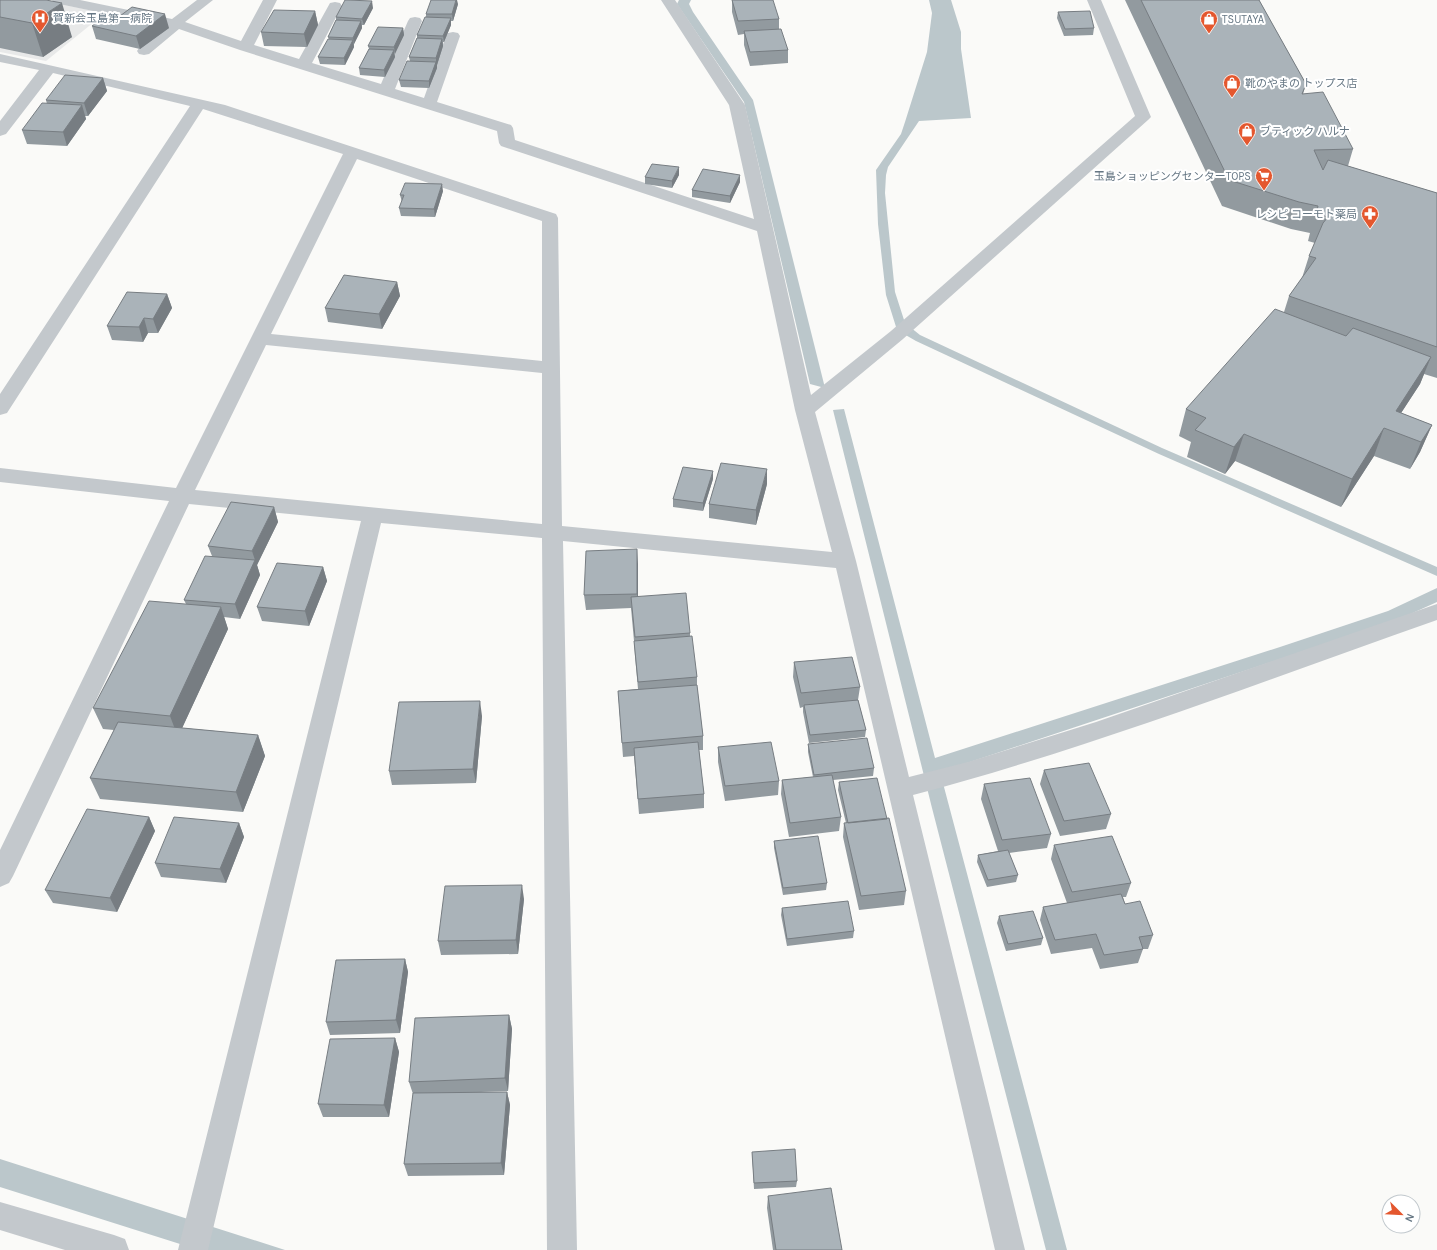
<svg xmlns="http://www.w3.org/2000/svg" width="1437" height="1250" font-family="Karla,'Noto Sans JP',sans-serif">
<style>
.built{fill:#e8e9e9}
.water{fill:#bbc7cb}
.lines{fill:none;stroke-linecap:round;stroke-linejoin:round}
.minor{fill:#c3c8cc;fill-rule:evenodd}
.wall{fill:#929a9f}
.shaded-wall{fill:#777d82}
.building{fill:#aab3b9;stroke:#777d82}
.labels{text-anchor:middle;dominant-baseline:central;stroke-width:4;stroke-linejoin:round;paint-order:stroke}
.far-poi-label{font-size:11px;fill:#657683;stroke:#fff;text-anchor:start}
</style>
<rect width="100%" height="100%" fill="#fafaf8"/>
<path class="built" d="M 0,0 L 38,0 L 105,13 L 46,61 L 0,52 Z"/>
<path class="water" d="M 679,0 L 691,0 L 689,4 L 693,12 L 753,100 L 825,388 L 810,384 L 744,102 L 677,4 Z
M 929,0 L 951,0 L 961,32 L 961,49 L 971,118 L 919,121 L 888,167 L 886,175 L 885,193 L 895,292 L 905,323 L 920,335 L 1162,448 L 1437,567 L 1437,576 L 1159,454 L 916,341 L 897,330 L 886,295 L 878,224 L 876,170 L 901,134 L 905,122 L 927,52 L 932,13 Z
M 844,409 L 935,758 L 1280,647 L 1388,611 L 1437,588 L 1437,602 L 1395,621 L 940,772 L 1067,1250 L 1046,1250 L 932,808 L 833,410 Z
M 0,1159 L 285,1250 L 199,1250 L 0,1187 Z"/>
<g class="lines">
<path class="minor" d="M 52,0 L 80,0 L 172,19 L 197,0 L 213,0 L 185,22 L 241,41 L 263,0 L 277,0 L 254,45 L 299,59 L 330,3 L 335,2 L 340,3 L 342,6 L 312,63 L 381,84 L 408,21 L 410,18 L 415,17 L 420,18 L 422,21 L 395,89 L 424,98 L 446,36 L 448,33 L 453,32 L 458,33 L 460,36 L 437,102 L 511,125 L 513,128 L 515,140 L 754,219 L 729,105 L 661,0 L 675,0 L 745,105 L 811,395 L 891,331 L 1135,116 L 1087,0 L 1101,0 L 1151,117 L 1148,120 L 903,339 L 815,412 L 856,561 L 909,777 L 968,762 L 1096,722 L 1437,604 L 1437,620 C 1263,681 1091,748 913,795 L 1025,1250 L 995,1250 L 836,568 L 563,541 L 577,1250 L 547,1250 L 542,538 L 381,523 L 208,1250 L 178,1250 L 361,521 L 189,504 L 13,876 L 9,883 L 0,887 L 0,850 L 169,501 L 0,482 L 0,468 L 176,488 L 343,154 L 203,109 L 7,413 L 0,415 L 0,394 L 190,106 L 53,73 L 6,134 L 0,136 L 0,121 L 39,70 L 0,62 L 0,54 L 225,105 L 556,214 L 558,218 L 562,526 L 832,552 L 795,410 L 757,231 L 501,146 L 499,143 L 497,131 L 240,50 L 179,29 L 149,54 L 144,55 L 139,54 L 137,51 L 139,48 L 166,26 L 59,4 L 54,3 ZM 357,159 L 542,221 L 542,361 L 271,334 ZM 266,345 L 542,373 L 542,524 L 195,490 Z
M 0,1202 L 114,1235 L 125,1239 L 129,1250 L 65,1250 L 0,1230 Z"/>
</g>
<path class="wall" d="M 0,0 L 72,37 L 43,57 L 0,48 Z
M 732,0 L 779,19 L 779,29 L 788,50 L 788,63 L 750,66 L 744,45 L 744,34 L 738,35 L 732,12 Z
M 1125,0 L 1259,0 L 1306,84 L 1303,94 L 1353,149 L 1348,166 L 1437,193 L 1437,378 L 1424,374 L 1420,384 L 1401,413 L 1432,425 L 1420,452 L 1410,469 L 1374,456 L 1341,507 L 1235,461 L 1225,474 L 1187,457 L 1191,442 L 1179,436 L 1186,409 L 1284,312 L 1289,296 L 1302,278 L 1309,256 L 1315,243 L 1308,241 L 1310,233 L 1291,229 L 1222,206 Z
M 458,4 L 453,21 L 451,21 L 451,25 L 444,42 L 443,42 L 443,46 L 437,65 L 437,68 L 429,88 L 401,87 L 399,80 L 410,61 L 409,57 L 417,38 L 417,35 L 426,17 L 426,14 Z
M 373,8 L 364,25 L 362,25 L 362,28 L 354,44 L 354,47 L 345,65 L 320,64 L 318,57 L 329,39 L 328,37 L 336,20 L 336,17 Z
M 315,11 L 318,25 L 307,47 L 264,46 L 261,32 Z
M 1058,12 L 1094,28 L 1093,35 L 1064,36 L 1057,18 Z
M 116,19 L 169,28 L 140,49 L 96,39 L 92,26 Z
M 403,28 L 404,35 L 394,54 L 395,57 L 385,77 L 360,75 L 359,68 L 369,49 L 368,46 Z
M 103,78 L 107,91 L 88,116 L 85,116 L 86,119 L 67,146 L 27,144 L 22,130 L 47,104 L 46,100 Z
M 679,175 L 672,188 L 645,184 L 645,177 Z
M 740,182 L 730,203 L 692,197 L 692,190 Z
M 443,191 L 435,217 L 401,216 L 399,208 L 402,202 L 400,195 Z
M 397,282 L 400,296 L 382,329 L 328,322 L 325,308 Z
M 167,294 L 172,308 L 158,333 L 148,333 L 143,342 L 112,340 L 107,326 Z
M 713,479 L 703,511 L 673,507 L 673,499 Z
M 767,484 L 756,525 L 709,518 L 709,504 Z
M 274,507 L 278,522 L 257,565 L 260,575 L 240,619 L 224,617 L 228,629 L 182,728 L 258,735 L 265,756 L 243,812 L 100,799 L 90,778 L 114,730 L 103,729 L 93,708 L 186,604 L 184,600 L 212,556 L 208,546 Z
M 638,564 L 638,596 L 690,633 L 690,637 L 697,677 L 697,688 L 703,736 L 703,750 L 699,750 L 704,794 L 704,808 L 639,814 L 634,756 L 623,757 L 618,691 L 638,689 L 635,656 L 634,641 L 631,608 L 586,610 L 584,595 Z
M 323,567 L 327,581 L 309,626 L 262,621 L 257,607 Z
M 794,662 L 860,687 L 858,700 L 866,730 L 865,737 L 809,743 L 803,712 L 803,707 L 800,708 L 793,677 Z
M 482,716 L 476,783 L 392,785 L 389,771 Z
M 808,744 L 874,768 L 873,776 L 833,780 L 841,817 L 839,831 L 789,837 L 781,794 L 782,780 L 813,777 L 808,752 Z
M 718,747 L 779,781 L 778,795 L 725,801 L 718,762 Z
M 1044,770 L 1111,814 L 1106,829 L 1060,836 L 1040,784 Z
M 839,782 L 887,819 L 906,891 L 904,905 L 859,910 L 843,837 L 844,823 L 846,823 L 838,790 Z
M 984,784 L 1051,834 L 1047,848 L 1009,853 L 1018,875 L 1016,882 L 987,887 L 977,862 L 978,855 L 998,851 L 981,799 Z
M 149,817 L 155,831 L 117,912 L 53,903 L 45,890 Z
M 239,823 L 244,837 L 226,883 L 161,877 L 155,863 Z
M 774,841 L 827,883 L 826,890 L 783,895 L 774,848 Z
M 1054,845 L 1131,883 L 1126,897 L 1123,897 L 1125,904 L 1153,935 L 1148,949 L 1143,949 L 1138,963 L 1100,969 L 1092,948 L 1051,954 L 1040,920 L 1043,907 L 1067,903 L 1051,859 Z
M 524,899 L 518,954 L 441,955 L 438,941 Z
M 782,908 L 854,931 L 853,938 L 787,946 L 781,915 Z
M 999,916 L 1043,938 L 1041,945 L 1006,951 L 997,923 Z
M 405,959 L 408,972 L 400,1033 L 330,1035 L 326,1022 Z
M 509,1015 L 512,1029 L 508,1091 L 454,1093 L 507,1092 L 510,1105 L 504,1175 L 408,1176 L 404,1164 L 413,1094 L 409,1082 Z
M 395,1038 L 399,1052 L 389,1117 L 323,1117 L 318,1104 Z
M 752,1152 L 797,1181 L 796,1187 L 754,1189 Z
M 768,1196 L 842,1250 L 773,1250 L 767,1208 Z"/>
<path class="shaded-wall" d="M 456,0 L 457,0 L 458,4 L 453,21 L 452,14 Z
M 372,1 L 373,8 L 364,25 L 362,19 Z
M 62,3 L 72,37 L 43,57 L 32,23 Z
M 315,11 L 318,25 L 307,47 L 304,34 Z
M 165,14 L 169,28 L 140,49 L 136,36 Z
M 451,18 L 451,25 L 444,42 L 443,36 Z
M 361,21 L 362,28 L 354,44 L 353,38 Z
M 403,28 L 404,35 L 395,54 L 394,47 Z
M 442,39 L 443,46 L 437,65 L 437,68 L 429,88 L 429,81 L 436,62 L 436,58 Z
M 353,40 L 354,47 L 345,65 L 344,58 Z
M 394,50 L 395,57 L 385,77 L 384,70 Z
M 103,78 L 107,91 L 88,116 L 84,103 Z
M 82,105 L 86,119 L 67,146 L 63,132 Z
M 679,167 L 679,175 L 672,188 L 672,181 Z
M 740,175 L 740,182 L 730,203 L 730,196 Z
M 442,184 L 443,191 L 435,217 L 434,209 Z
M 397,282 L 400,296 L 382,329 L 379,314 Z
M 167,294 L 172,308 L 158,333 L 153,319 Z
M 144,318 L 148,333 L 143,342 L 139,327 Z
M 1431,357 L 1420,384 L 1390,430 L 1396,411 Z
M 1432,425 L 1420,452 L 1410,469 L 1421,442 Z
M 1384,428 L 1374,456 L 1341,507 L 1352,479 Z
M 1244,434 L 1235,461 L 1225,474 L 1234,447 Z
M 767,469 L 767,484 L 756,525 L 756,510 Z
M 713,471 L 713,479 L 703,511 L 703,503 Z
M 274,507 L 278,522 L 257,565 L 260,575 L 240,619 L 235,604 L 255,560 L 252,551 Z
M 637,549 L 638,564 L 638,608 L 637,594 Z
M 323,567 L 327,581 L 309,626 L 305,611 Z
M 221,607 L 228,629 L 178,737 L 170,716 Z
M 480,701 L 482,716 L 476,783 L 473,769 Z
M 258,735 L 265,756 L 243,812 L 236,792 Z
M 149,817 L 155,831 L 117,912 L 110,898 Z
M 239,823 L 244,837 L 226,883 L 220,869 Z
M 522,885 L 524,899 L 518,954 L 516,940 Z
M 405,959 L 408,972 L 400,1033 L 396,1020 Z
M 509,1015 L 512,1029 L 508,1091 L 505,1078 Z
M 395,1038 L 399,1052 L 389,1117 L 384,1105 Z
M 507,1092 L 510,1105 L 504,1175 L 501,1163 Z"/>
<path class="building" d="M 0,0 L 46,0 L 62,3 L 32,23 L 0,17 Z
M 345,0 L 347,0 L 372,1 L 362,19 L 336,17 Z
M 431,0 L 456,0 L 452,14 L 426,14 Z
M 732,0 L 773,0 L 779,19 L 738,21 Z
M 1141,0 L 1259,0 L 1306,84 L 1302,94 L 1323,92 L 1353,149 L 1314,150 L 1323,170 L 1328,160 L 1437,193 L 1437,347 L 1289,296 L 1316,258 L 1309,256 L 1323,223 L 1328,217 L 1316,214 L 1318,206 L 1299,202 L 1229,180 Z
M 132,7 L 165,14 L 136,36 L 92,26 L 105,16 L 116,19 Z
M 274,10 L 315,11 L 304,34 L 261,32 Z
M 1090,11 L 1094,28 L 1065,29 L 1058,12 Z
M 425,17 L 451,18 L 443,36 L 417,35 Z
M 336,20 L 361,21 L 353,38 L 328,37 Z
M 378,27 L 403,28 L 394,47 L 368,46 Z
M 781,29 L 788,50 L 750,52 L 744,31 Z
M 417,38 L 442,39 L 436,58 L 409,57 Z
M 328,39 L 353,40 L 344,58 L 318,57 Z
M 369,49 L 394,50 L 384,70 L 359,68 Z
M 407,61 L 436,62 L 429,81 L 399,80 Z
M 65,75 L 103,78 L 84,103 L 46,100 Z
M 42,103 L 82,105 L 63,132 L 22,130 Z
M 652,164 L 679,167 L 672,181 L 645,177 Z
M 703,169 L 740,175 L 730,196 L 692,190 Z
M 405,183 L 442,184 L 434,209 L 399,208 L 404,195 L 400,195 Z
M 344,275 L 397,282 L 379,314 L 325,308 Z
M 127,292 L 167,294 L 153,319 L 144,318 L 139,327 L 107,326 Z
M 1275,309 L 1346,336 L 1353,328 L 1431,357 L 1396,411 L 1432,425 L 1421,442 L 1384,428 L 1352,479 L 1244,434 L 1234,447 L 1195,430 L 1206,418 L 1186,409 Z
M 721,463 L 767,469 L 756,510 L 709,504 Z
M 683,467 L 713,471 L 703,503 L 673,499 Z
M 231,502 L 274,507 L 252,551 L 208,546 Z
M 637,549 L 637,594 L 584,595 L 586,551 Z
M 205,556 L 255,560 L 235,604 L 184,600 Z
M 277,563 L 323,567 L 305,611 L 257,607 Z
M 686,593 L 690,633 L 635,637 L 631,597 Z
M 149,601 L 221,607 L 170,716 L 93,708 Z
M 692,636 L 697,677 L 638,682 L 634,641 Z
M 852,657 L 860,687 L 801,693 L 794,662 Z
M 697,685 L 703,736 L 622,743 L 618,691 Z
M 858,700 L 866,730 L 810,735 L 804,705 Z
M 480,701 L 473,769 L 389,771 L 399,702 Z
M 118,722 L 258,735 L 236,792 L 90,778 Z
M 867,738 L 874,768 L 814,775 L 808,744 Z
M 698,742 L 704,794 L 638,799 L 634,748 Z
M 771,742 L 779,781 L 725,786 L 718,747 Z
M 1089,763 L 1111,814 L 1064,821 L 1044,770 Z
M 832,775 L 841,817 L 790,823 L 782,780 Z
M 877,778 L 887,819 L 848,823 L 839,782 Z
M 1030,778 L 1051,834 L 1002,840 L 984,784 Z
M 87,809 L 149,817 L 110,898 L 45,890 Z
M 174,817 L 239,823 L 220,869 L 155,863 Z
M 889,818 L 906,891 L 861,896 L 844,823 Z
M 818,836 L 827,883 L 783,888 L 774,841 Z
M 1112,836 L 1131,883 L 1072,892 L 1054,845 Z
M 1008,850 L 1018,875 L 988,880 L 978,855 Z
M 522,885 L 516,940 L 438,941 L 445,886 Z
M 1121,894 L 1125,904 L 1140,901 L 1153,935 L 1139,937 L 1143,949 L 1104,955 L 1096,934 L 1055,940 L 1043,907 Z
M 848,901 L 854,931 L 787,939 L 782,908 Z
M 1033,911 L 1043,938 L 1008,944 L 999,916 Z
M 405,959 L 396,1020 L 326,1022 L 336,960 Z
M 509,1015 L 505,1078 L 409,1082 L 415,1018 Z
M 395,1038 L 384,1105 L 318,1104 L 330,1039 Z
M 507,1092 L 501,1163 L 404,1164 L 413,1093 Z
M 795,1149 L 797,1181 L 754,1183 L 752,1152 Z
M 831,1188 L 842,1250 L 776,1250 L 768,1196 Z"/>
<defs>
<g id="hospital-pin" transform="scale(0.9)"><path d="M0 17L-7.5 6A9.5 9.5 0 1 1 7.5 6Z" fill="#e4572e" stroke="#fff"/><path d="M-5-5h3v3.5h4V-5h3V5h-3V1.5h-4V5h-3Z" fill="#fff"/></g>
<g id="shop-pin" transform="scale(0.9)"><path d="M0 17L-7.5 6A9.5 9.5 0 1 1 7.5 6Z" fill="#e4572e" stroke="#fff"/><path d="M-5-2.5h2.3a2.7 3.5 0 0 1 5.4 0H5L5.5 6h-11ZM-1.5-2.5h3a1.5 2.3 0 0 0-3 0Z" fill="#fff"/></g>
<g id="supermarket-pin" transform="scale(0.9)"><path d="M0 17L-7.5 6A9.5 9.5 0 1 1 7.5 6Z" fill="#e4572e" stroke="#fff"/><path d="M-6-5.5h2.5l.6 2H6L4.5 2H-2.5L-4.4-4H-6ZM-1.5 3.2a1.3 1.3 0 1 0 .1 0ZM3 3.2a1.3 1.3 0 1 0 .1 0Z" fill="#fff"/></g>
<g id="pharmacy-pin" transform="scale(0.9)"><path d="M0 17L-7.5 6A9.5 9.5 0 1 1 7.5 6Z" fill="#e4572e" stroke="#fff"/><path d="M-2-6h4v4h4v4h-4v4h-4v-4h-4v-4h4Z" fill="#fff"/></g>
</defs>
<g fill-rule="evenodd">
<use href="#hospital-pin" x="40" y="18"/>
<use href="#shop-pin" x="1209" y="19"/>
<use href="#shop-pin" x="1232" y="83"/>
<use href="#shop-pin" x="1247" y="131"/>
<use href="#supermarket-pin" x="1264" y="176"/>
<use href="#pharmacy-pin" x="1370" y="214"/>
</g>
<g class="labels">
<g class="far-poi-label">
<text x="53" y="18">賀新会玉島第一病院</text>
<text x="1222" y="19">TSUTAYA</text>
<text x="1245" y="83">靴のやまの トップス店</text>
<text x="1260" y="131">ブティック ハルナ</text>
<text x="1251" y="176" text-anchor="end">玉島ショッピングセンターTOPS</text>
<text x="1357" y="214" text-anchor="end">レシピ コーモト薬局</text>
</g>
</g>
<g transform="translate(1401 1214) rotate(114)"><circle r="19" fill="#ffffff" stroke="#c1c8cd"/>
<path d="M0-3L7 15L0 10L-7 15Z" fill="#e4572e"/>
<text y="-6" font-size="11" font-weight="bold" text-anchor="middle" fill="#657683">N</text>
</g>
</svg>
